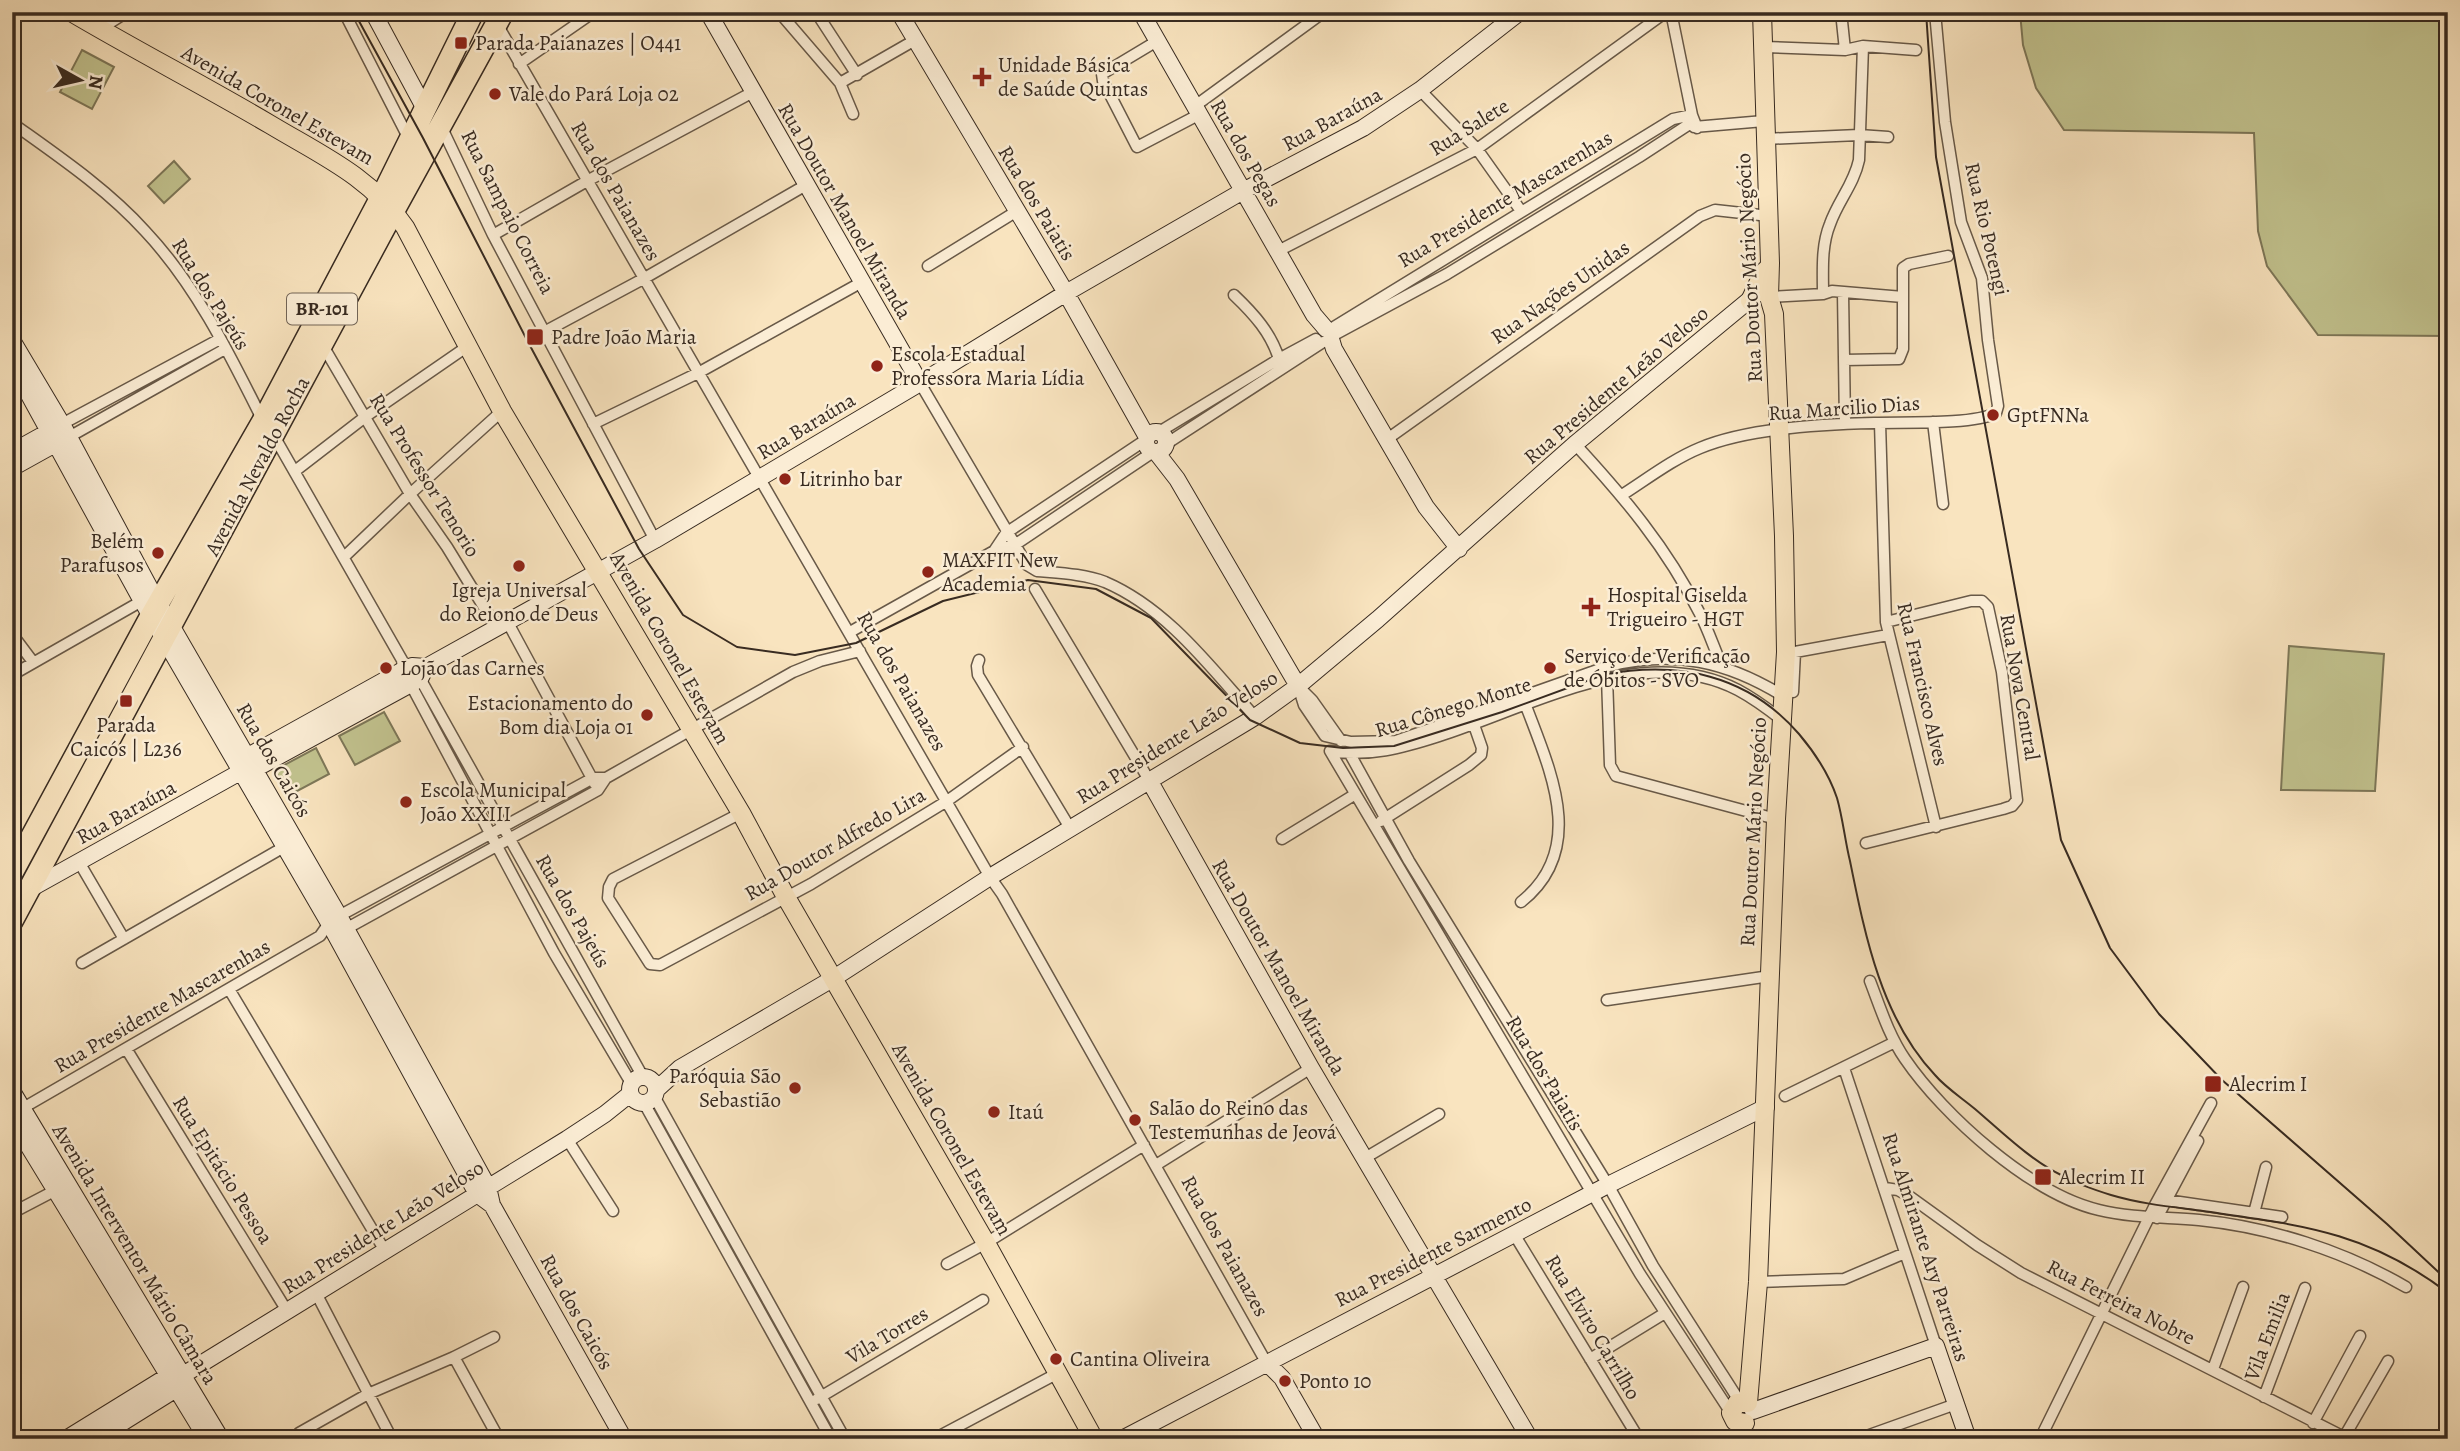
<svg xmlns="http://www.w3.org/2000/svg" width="2460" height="1451" font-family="Alegreya,serif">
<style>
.green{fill:#c2c38f;stroke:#7d7758;stroke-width:2}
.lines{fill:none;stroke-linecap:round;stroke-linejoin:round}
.street-casing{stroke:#685948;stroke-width:13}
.secondary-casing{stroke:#382b21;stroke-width:18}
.primary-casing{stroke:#382b21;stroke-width:20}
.highway-casing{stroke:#382b21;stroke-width:24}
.street{stroke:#fbedd5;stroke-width:10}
.secondary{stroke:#fbedd5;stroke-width:16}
.primary{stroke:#f9e4bf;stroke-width:18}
.highway{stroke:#f9e4bf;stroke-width:21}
.tram{stroke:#382b21;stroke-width:2}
.poi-dot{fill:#8f2418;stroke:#fbedd5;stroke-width:2.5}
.labels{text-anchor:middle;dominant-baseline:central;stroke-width:5;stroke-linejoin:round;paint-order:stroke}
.shield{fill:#fbedd5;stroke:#726557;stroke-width:2}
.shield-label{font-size:19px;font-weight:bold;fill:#382b21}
.poi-label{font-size:21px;fill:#382b21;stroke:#fbedd5;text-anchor:start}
.street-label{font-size:21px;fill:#382b21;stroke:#fbedd5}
</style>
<rect width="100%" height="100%" fill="#f9e4bf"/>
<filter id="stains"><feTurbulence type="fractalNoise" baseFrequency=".00286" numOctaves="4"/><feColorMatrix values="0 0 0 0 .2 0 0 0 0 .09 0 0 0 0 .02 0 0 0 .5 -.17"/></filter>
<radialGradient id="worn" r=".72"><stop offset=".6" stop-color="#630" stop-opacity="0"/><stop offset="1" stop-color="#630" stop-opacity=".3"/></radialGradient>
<path class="green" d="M 2020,12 L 2448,12 L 2448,336 L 2318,335 L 2267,266 L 2258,231 L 2254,133 L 2064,130 L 2036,88 L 2023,45 Z
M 82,50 L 114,67 L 92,109 L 60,92 Z
M 174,161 L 190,179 L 164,203 L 148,186 Z
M 2289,646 L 2384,654 L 2375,791 L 2281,790 Z
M 384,712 L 400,741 L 355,765 L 339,736 Z
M 316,748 L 329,774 L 288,796 L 275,770 Z"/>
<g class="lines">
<g class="street-casing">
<path id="street" d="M 344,12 L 410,141
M 779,12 L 840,83 L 853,114
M 816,12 L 857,75
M 1671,12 L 1692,115 L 1690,119
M 1841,12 L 1845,50
M 1146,20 L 1159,12
M 497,24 L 990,877 L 1002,894 L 1266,1362
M 100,29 L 127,12
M 1157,41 L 1102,74 L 1103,81 L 1137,147 L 1200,114
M 1764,47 L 1845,50 L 1863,46 L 1916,50
M 519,64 L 594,12
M 840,83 L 915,40
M 1420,90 L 1477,149 L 1521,211
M 1195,106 L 1324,12
M 12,123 C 58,156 107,189 145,231 C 196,285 230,355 263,421
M 441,126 L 493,235 L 655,540
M 1694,127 L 1764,121
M 1765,139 L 1859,135 L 1888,137
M 493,235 L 587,181 L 753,92
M 1278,251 L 1477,149 L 1666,12
M 928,266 L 1017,211
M 1843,293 L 1845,424
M 1823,294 C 1823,271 1821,246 1830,224 C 1838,201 1854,184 1859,160 L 1863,46
M 1234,295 C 1254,314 1271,333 1279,359
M 1769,297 L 1823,294 L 1832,291 L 1903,297
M 1329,330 L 1673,119 L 1692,115 L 1697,128
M 546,331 L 643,279 L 806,185
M 1332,336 L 1447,274 L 1639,157 L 1688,125
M 322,344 L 410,494 L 447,547 L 496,627
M 1844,360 L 1899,359 L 1903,349 L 1903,268 L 1909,264 L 1948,256
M 920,383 L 1027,565 L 1037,571 C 1059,573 1085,574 1105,582 C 1168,609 1211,668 1255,717
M 1933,422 L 1943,504
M 1880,423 L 1886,622 L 1936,827
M 62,424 L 220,339
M 593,424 L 698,373 L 862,282
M 1159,432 L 1279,359 L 1316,339
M 274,436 L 402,660 L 403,670 L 554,953 L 631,1083
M 69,437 L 225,349
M 1386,440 L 1700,216 L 1715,210 L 1769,216
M 1166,444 L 1323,342
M 1575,444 C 1623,496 1667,548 1699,612 C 1708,629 1714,648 1722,666
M 295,471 L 365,417 L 468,346
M 1622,495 C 1647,479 1673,459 1700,448 C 1748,428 1822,424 1874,423 C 1903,422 1973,425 1996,413 L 1998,406 L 1988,340 L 1982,278 L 1961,222 L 1945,122 L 1935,12
M 994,551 L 1006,533 L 1147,439
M 344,557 L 410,494 L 502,411
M 1035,589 L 1149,780
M 507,621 L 595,784
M 850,632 L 994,551 L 1016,544 L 1153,452
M 12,634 L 33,662
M 979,660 L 977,666 L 978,675 L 1070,828
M 417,673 L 643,1077
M 12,675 L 147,598
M 1607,677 L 1610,765 L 1616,776 L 1776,819
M 1298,686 L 1304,705 L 1325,736 L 1351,742 L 1396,741 L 1609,666 C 1675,650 1726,661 1783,696
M 1300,688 L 1312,700 L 1341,741
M 1793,692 L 1795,652 L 1888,635
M 1330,751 L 1640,1274 L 1731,1413
M 1330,751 C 1369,757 1402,748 1439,736 C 1530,707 1643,641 1738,690 C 1753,698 1768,709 1782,720
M 1350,754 L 1409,861 L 1608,1185 L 1653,1266 L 1740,1402
M 741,813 L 613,879 L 609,887 L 608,898 L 650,964 L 660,965 L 811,884 L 947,801 L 1023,747
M 1381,821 L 1469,765 L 1481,755 L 1482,748 L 1474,725
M 1282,839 L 1354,795
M 1866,843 L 2003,809 L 2012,806 L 2017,800 L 2002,672 L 1988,607 L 1982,601 L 1971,601 L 1886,622
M 79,862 L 124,939
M 1521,902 C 1588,849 1550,770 1526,706
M 342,931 L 598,790 L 606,778
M 82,963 L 284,847
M 1870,981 C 1880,1007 1889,1036 1905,1059 C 1944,1116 2031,1194 2099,1210 C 2132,1218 2166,1217 2199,1220 C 2270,1227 2344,1251 2406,1287
M 229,989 L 385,1251
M 1607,1000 L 1770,976
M 127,1050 L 287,1311
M 1844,1068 L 1936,1346
M 654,1096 L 845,1439
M 1785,1096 L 1895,1042
M 644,1103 L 831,1439
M 23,1108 L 320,936 L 329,923 L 339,916 L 593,778 L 606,778 L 793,672 L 820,661 L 860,651
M 567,1139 L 613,1211
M 1365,1158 L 1439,1114
M 1156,1165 L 1311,1068
M 1885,1188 L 1898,1190 L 1909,1196 L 1977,1245 L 2021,1273 L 2348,1439
M 2166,1200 L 2282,1217
M 12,1213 L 56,1190
M 2254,1213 L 2266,1167
M 2157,1218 L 2198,1141
M 1514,1234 L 1639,1439
M 947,1264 L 986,1243 L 1144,1145
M 1758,1282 L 1844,1279 L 1905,1253
M 316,1293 L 392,1439
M 454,1357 L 499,1439
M 1590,1359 L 1665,1313
M 2213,1369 L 2243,1287
M 2264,1397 L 2305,1288
M 817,1399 L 983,1300
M 2313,1423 L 2360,1336
M 294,1439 L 299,1433 L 368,1394 L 454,1357 L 494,1337
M 934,1439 L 1058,1373
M 1858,1439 L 1956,1404
M 2040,1439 L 2155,1205 L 2211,1103
M 2343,1439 L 2388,1361"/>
</g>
<g class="secondary-casing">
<path id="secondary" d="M 373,12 L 425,109
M 708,12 L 920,383
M 899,12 L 1066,293 L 1147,437
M 1141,12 L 1314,315 L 1326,329
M 1331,339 L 1334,349 L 1426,507 L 1459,549
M 12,340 L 62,424 L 153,594 L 339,916 L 488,1187 L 492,1205 L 624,1439
M 12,364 L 138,594 L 329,923 L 477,1194 L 492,1205
M1146 442a10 10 0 1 1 20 0a10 10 0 1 1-20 0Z
M 12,452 L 57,427
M 1156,452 L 1177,479 L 1298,686
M 12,468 L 66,438
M 244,765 L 248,756 L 403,670 L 412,666 L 426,667
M 1149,780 L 1311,1068 L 1530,1439
M 30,889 L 242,771 L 255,769 L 420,679 L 426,667 L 655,540 L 920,383 L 1066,293 L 1243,191 L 1363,128 L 1420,90 L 1520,12
M630 1090a13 13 0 1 1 26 0a13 13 0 1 1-26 0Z
M 656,1090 L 680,1068 L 834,978 L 990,877 L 1255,717 L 1298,686 L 1378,619 L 1575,444 L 1759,292
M 12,1091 L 221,1439
M 12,1119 L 207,1439
M 1266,1362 L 1282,1378 L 1317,1439
M 1753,1411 L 1936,1346 L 1968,1439
M 66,1439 L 168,1376 L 183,1375 L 567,1139 L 605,1114 L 630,1094
M 96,1439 L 176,1389 L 180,1380
M 1122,1439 L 1608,1185 L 1766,1107"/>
</g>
<g class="primary-casing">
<path id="primary" d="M 71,12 C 137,51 205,86 271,125 C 321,155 371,177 405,227 L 502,411 L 741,813 L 786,897 L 986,1243 L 1094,1439
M 1750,301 L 1763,273 L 1770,266
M 1748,1403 L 1758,1282 L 1776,819 L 1786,652 L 1784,536 L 1774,314 L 1769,297 L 1770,263 L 1762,12
M 1745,1423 L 1735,1421 L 1731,1413 L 1737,1403 L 1748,1403"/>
</g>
<g class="highway-casing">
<path id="highway" d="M 12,873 L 151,616 L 263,421 L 387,186 L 473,12
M 12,921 L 387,223 L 503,12"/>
</g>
<use href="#street" class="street"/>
<use href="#secondary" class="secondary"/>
<use href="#primary" class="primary"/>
<use href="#highway" class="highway"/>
<path class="tram" d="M 354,12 L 423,138 L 528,342 L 639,549 L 683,615 L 737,647 L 795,655 L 856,643 L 943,601 L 1028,580 L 1096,589 L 1151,618 L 1250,720 L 1300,743 L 1343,748 L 1394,746 L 1502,712 L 1603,675 C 1678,660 1748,675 1799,734 C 1815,753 1829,774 1837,798 C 1843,819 1845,841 1850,861 C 1865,935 1881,1018 1935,1075 C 1946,1088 1962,1098 1975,1109 C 2002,1132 2030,1160 2063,1176 C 2077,1184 2095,1190 2111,1195 C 2141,1204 2173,1207 2203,1211 C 2300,1225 2367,1231 2448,1293
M 1926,12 L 1936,157 L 2061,840 L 2110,948 L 2159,1014 L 2222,1080 L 2387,1224 L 2448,1281"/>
</g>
<g class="poi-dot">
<rect x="454" y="36" width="14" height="14" rx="3.5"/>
<path d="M978.5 66.5h7v7h7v7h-7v7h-7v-7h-7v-7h7z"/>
<circle cx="495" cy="94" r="7"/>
<rect x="526" y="328" width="18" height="18" rx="3.5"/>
<circle cx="877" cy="366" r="7"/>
<circle cx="1993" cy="415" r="7"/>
<circle cx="785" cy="479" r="7"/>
<circle cx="158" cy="553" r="7"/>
<circle cx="519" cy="566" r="7"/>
<circle cx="928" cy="572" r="7"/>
<path d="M1587.5 596.5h7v7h7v7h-7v7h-7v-7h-7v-7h7z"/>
<circle cx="386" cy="668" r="7"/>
<circle cx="1550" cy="668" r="7"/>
<rect x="119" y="694" width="14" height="14" rx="3.5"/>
<circle cx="647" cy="715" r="7"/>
<circle cx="406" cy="802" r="7"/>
<rect x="2204" y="1075" width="18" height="18" rx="3.5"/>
<circle cx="795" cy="1088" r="7"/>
<circle cx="994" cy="1112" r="7"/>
<circle cx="1135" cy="1120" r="7"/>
<rect x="2034" y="1168" width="18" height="18" rx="3.5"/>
<circle cx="1056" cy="1359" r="7"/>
<circle cx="1285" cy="1381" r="7"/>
</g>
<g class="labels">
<rect class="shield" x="287" y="293.5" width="70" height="31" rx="5"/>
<g class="shield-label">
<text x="322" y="309">BR-101</text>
</g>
<g class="poi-label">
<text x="475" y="43">Parada Paianazes | O441</text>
<text x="998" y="65">Unidade Básica<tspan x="998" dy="24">de Saúde Quintas</tspan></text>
<text x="509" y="94">Vale do Pará Loja 02</text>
<text x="551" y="337">Padre João Maria</text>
<text x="891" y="354">Escola Estadual<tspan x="891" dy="24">Professora Maria Lídia</tspan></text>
<text x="2007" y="415">GptFNNa</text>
<text x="799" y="479">Litrinho bar</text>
<text x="144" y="541" text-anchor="end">Belém<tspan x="144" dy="24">Parafusos</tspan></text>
<text x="942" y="560">MAXFIT New<tspan x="942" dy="24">Academia</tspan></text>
<text x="519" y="590" text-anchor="middle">Igreja Universal<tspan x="519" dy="24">do Reiono de Deus</tspan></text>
<text x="1607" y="595">Hospital Giselda<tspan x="1607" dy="24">Trigueiro - HGT</tspan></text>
<text x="1564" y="656">Serviço de Verificação<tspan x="1564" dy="24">de Óbitos - SVO</tspan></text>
<text x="400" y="668">Lojão das Carnes</text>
<text x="633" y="703" text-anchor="end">Estacionamento do<tspan x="633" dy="24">Bom dia Loja 01</tspan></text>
<text x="126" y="725" text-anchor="middle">Parada<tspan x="126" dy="24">Caicós | L236</tspan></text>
<text x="420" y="790">Escola Municipal<tspan x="420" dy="24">João XXIII</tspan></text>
<text x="781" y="1076" text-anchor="end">Paróquia São<tspan x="781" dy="24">Sebastião</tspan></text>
<text x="2229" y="1084">Alecrim I</text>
<text x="1149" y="1108">Salão do Reino das<tspan x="1149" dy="24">Testemunhas de Jeová</tspan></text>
<text x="1008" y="1112">Itaú</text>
<text x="2059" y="1177">Alecrim II</text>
<text x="1070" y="1359">Cantina Oliveira</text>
<text x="1299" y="1381">Ponto 10</text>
</g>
<g class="street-label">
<text transform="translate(278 105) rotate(30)">Avenida Coronel Estevam</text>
<text transform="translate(1332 119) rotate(-29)">Rua Baraúna</text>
<text transform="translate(1469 127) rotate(-32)">Rua Salete</text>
<text transform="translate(1246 153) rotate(60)">Rua dos Pegas</text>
<text transform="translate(616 191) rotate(60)">Rua dos Paianazes</text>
<text transform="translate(1505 199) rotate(-31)">Rua Presidente Mascarenhas</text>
<text transform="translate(1037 203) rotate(59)">Rua dos Paiatis</text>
<text transform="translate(845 211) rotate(60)">Rua Doutor Manoel Miranda</text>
<text transform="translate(508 212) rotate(63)">Rua Sampaio Correia</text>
<text transform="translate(1987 229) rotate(77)">Rua Rio Potengi</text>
<text transform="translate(1749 268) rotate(-93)">Rua Doutor Mário Negócio</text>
<text transform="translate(1560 292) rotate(-35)">Rua Nações Unidas</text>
<text transform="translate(211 294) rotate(58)">Rua dos Pajeús</text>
<text transform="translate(1616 385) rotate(-40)">Rua Presidente Leão Veloso</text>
<text transform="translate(1844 408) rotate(-4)">Rua Marcilio Dias</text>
<text transform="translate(806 426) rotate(-31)">Rua Baraúna</text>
<text transform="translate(257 466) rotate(-62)">Avenida Nevaldo Rocha</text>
<text transform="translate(425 475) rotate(58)">Rua Professor Tenorio</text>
<text transform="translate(670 648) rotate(60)">Avenida Coronel Estevam</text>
<text transform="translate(902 681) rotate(60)">Rua dos Paianazes</text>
<text transform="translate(1923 684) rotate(77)">Rua Francisco Alves</text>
<text transform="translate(2020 687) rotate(80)">Rua Nova Central</text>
<text transform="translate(1453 707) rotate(-17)">Rua Cônego Monte</text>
<text transform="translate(1177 737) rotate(-32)">Rua Presidente Leão Veloso</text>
<text transform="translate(274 760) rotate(60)">Rua dos Caicós</text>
<text transform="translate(126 812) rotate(-29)">Rua Baraúna</text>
<text transform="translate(1753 832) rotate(-87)">Rua Doutor Mário Negócio</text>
<text transform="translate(835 844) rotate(-30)">Rua Doutor Alfredo Lira</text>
<text transform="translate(573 911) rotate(60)">Rua dos Pajeús</text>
<text transform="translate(1279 967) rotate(60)">Rua Doutor Manoel Miranda</text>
<text transform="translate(162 1006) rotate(-30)">Rua Presidente Mascarenhas</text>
<text transform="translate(1545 1073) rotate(59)">Rua dos Paiatis</text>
<text transform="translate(952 1139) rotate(60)">Avenida Coronel Estevam</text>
<text transform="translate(223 1170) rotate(58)">Rua Epitácio Pessoa</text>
<text transform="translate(383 1227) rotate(-32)">Rua Presidente Leão Veloso</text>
<text transform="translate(1225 1246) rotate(61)">Rua dos Paianazes</text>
<text transform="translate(1926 1247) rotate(72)">Rua Almirante Ary Parreiras</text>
<text transform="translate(1433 1252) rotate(-27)">Rua Presidente Sarmento</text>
<text transform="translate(135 1254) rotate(59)">Avenida Interventor Mário Câmara</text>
<text transform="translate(2121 1302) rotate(27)">Rua Ferreira Nobre</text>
<text transform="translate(577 1312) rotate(61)">Rua dos Caicós</text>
<text transform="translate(1593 1327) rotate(59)">Rua Elviro Carrilho</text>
<text transform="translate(887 1335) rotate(-31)">Vila Torres</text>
<text transform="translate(2267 1336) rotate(-69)">Vila Emilia</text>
</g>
</g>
<rect width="2460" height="1451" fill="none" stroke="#f9e4bf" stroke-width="42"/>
<rect x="14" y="14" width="2432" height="1423" fill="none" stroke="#382b21" stroke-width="3.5"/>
<rect x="21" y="21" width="2418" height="1409" fill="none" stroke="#382b21" stroke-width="2"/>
<g transform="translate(80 80) rotate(98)" stroke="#fbedd5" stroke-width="5" paint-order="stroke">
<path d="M0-5L12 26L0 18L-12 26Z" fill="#382b21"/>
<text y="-10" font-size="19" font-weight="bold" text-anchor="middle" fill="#382b21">N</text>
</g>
<rect width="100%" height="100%" filter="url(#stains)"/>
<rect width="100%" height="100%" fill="url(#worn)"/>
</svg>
